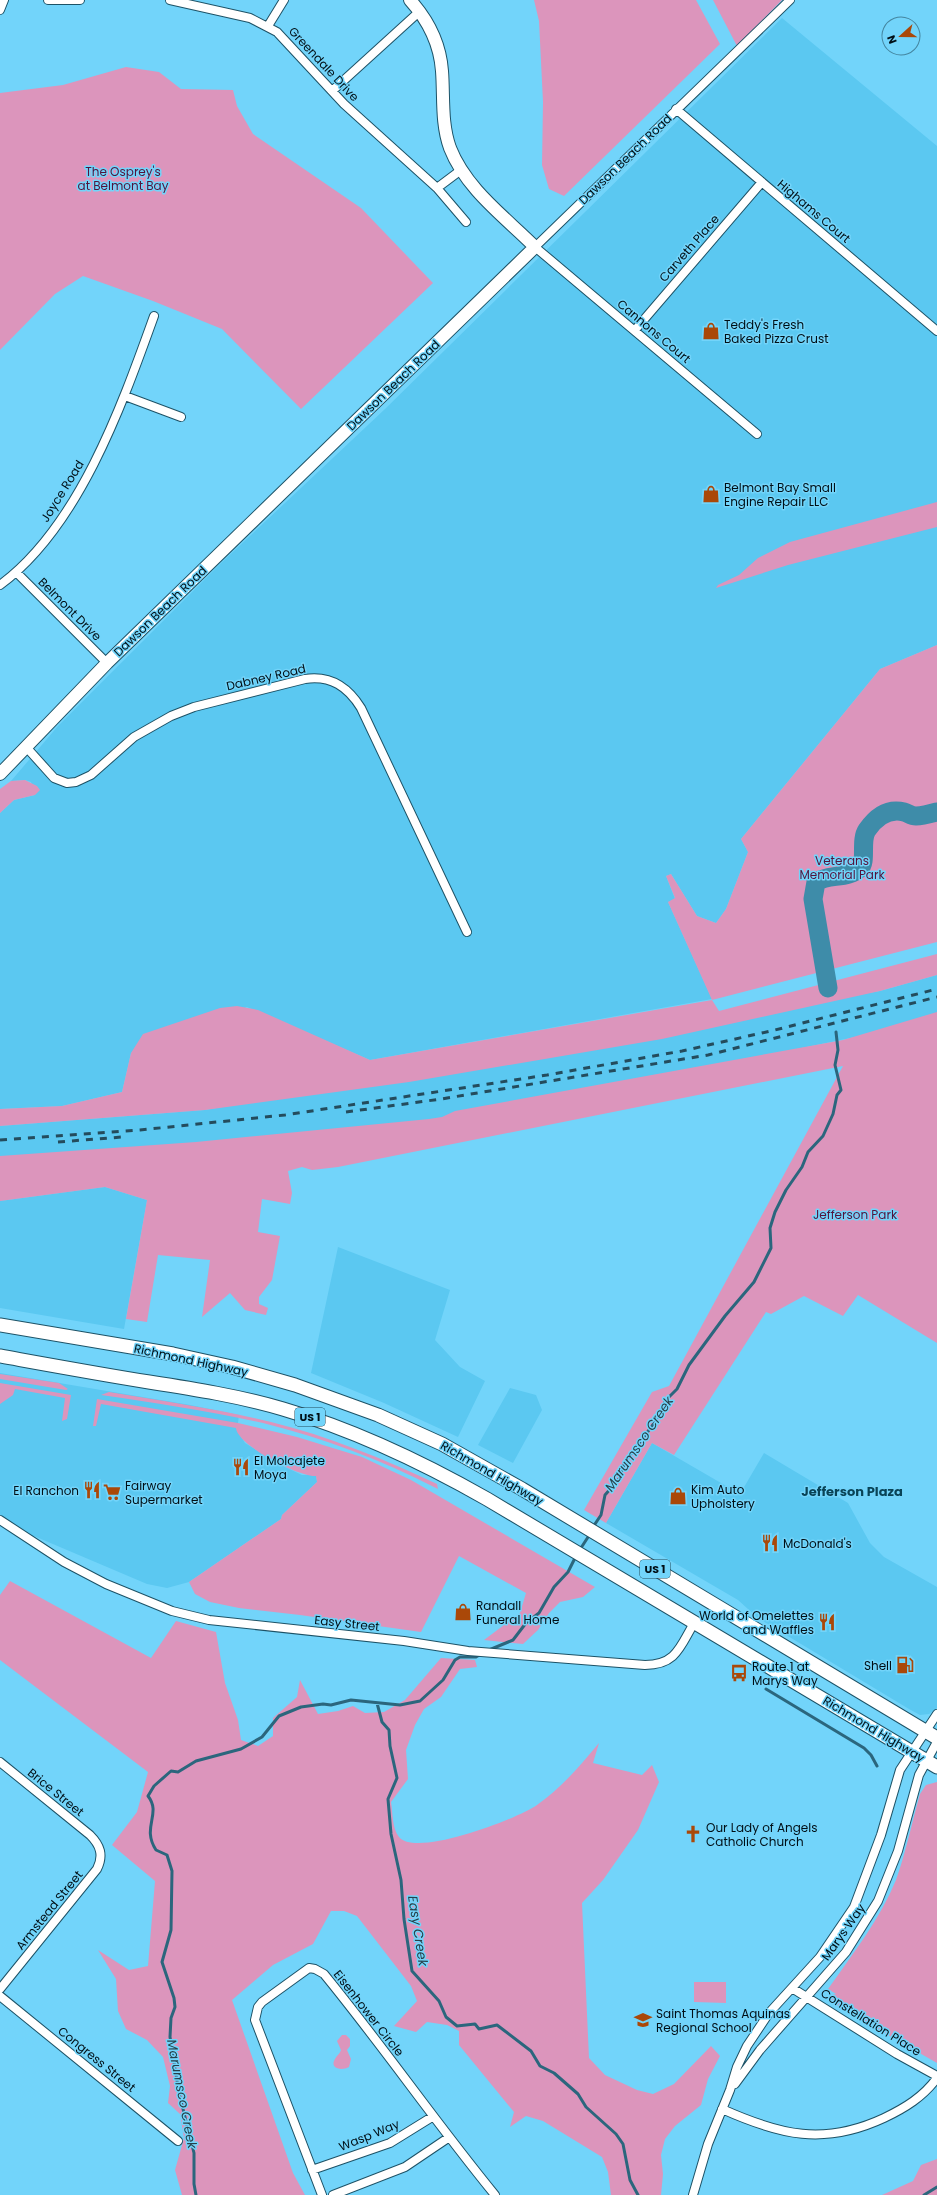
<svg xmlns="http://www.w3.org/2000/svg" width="937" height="2195" font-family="Poppins,sans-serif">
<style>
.built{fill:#5bc8f1}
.green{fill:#dc95bc}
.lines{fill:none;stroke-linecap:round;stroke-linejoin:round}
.stream{stroke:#2b667d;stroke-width:3}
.river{stroke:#3e8ca9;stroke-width:19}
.street-casing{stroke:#1d5266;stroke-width:10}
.secondary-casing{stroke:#1d5266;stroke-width:14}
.primary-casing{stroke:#1d5266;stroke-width:15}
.street{stroke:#fff;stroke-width:8}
.secondary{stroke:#fff;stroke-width:12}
.primary{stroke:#fff;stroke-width:13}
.rail{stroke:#244c5d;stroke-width:3;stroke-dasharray:7 7;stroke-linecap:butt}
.labels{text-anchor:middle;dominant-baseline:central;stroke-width:3;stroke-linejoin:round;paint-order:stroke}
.shield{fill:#72d4fa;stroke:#224a5a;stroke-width:1}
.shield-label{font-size:11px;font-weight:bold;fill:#000f16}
.street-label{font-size:12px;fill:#000f16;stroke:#72d4fa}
.park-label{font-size:12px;fill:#53133c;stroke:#72d4fa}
.poi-label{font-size:12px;fill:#000f16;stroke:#72d4fa;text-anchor:start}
.water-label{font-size:13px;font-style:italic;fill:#27404a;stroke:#72d4fa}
.neighbourhood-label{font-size:13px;font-weight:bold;fill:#094356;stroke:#72d4fa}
</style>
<rect width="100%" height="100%" fill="#72d4fa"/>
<path class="built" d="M 782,18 L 937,146 L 937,645 L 880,669 L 741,839 L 748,852 L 726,909 L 716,923 L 697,916 L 671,874 L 666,876 L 675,899 L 668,902 L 712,999 L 370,1060 L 247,1007 L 131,1053 L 122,1092 L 62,1106 L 0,1109 L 0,813 L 14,800 L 35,795 L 31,782 L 25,780 L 11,781 L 58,726 L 219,565 L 385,409 Z
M 937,975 L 937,1020 L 595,1091 L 389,1128 L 178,1149 L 0,1157 L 0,1126 L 205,1110 L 880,991 Z
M 105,1187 L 147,1200 L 124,1329 L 0,1308 L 0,1201 Z
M 338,1247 L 450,1290 L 435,1340 L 460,1367 L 485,1381 L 458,1437 L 384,1403 L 311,1373 Z
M 0,1373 L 190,1405 L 239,1415 L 237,1430 L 245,1443 L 281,1465 L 302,1475 L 316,1475 L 317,1482 L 282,1515 L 281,1519 L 189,1582 L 167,1588 L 147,1584 L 34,1536 L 30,1537 L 0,1516 Z
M 510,1388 L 536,1395 L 542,1410 L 513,1463 L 478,1445 Z
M 652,1443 L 740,1494 L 764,1453 L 848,1503 L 870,1543 L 884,1557 L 937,1587 L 937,1708 L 935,1710 L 929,1714 L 920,1715 L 909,1709 L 758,1618 L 738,1600 L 606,1523 Z"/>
<path class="green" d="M 534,0 L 696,0 L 720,44 L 564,196 L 549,189 L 542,165 L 543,102 L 539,21 Z
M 713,0 L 782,0 L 737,46 Z
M 126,67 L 159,72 L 181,89 L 233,90 L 237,106 L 253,134 L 361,208 L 433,283 L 301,409 L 222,329 L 153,301 L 83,276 L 55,294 L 0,350 L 0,93 L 63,85 Z
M 937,502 L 937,527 L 788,565 L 716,588 L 718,585 L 739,575 L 758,558 L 790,542 Z
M 937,645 L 937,942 L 712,1000 L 719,1011 L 937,954 L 937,975 L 880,991 L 662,1039 L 409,1082 L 205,1110 L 0,1126 L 0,1109 L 62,1106 L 122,1092 L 131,1053 L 143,1034 L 220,1008 L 237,1006 L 258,1010 L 370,1060 L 712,1000 L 668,902 L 675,898 L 666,876 L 671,874 L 697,916 L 716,923 L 726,909 L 748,852 L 741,839 L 880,669 Z
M 25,780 L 37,786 L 40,790 L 35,795 L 14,800 L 0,813 L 0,789 L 11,781 Z
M 937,1012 L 937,1343 L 858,1295 L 843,1316 L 804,1296 L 771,1314 L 766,1312 L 674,1455 L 652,1443 L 606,1523 L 584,1510 L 652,1392 L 669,1386 L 843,1066 L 338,1167 L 312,1170 L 302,1167 L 288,1171 L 292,1193 L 290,1204 L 262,1199 L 258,1232 L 280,1236 L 272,1280 L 259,1297 L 259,1304 L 268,1308 L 266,1315 L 245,1310 L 230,1293 L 202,1317 L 210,1260 L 158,1255 L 147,1322 L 126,1319 L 147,1200 L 105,1187 L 0,1201 L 0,1156 L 196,1142 L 429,1119 L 442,1117 L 455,1111 L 843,1040 Z
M 0,1374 L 59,1383 L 68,1389 L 66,1390 L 0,1379 Z
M 0,1383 L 71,1395 L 67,1419 L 62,1421 L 65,1398 L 15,1389 L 13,1395 L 0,1404 Z
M 109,1392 C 163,1401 218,1409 271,1422 C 328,1436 384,1459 437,1484 L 438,1489 C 382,1460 323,1438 263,1423 C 210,1411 155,1403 101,1395 Z
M 97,1399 L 238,1423 L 297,1437 L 362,1457 L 411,1480 L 595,1587 L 583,1597 L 560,1602 L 549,1613 L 538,1630 L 523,1644 L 484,1640 L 520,1613 L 526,1593 L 459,1556 L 421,1632 L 300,1615 L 239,1608 L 210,1602 L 195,1594 L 189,1582 L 281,1519 L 282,1515 L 317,1482 L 316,1476 C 299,1477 237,1445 236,1428 L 101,1404 L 96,1426 L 93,1426 Z
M 10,1581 L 151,1658 L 176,1621 L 216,1632 L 225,1683 L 238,1720 L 241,1740 L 258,1746 L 273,1736 L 273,1718 L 297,1697 L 300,1680 L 318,1714 L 338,1711 L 353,1706 L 365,1713 L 384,1712 L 405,1700 L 441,1658 L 475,1660 L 477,1667 L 460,1669 L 441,1697 L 424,1709 L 415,1725 L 406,1750 L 408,1779 L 391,1802 C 393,1814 392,1828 399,1837 C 416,1858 517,1819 537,1805 C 561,1788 580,1766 599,1743 L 593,1763 L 642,1775 L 652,1765 L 659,1782 L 638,1830 L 603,1880 L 582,1903 L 589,2058 L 605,2075 L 637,2090 L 653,2094 L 674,2084 L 711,2046 L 720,2056 L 708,2079 L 701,2105 L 675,2126 L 665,2139 L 661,2155 L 663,2174 L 661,2195 L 611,2195 L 608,2172 L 602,2157 L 543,2121 L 526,2116 L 510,2127 L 514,2112 L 459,2045 L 459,2031 L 447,2025 L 427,2022 L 416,2032 L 394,2026 L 417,2001 L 411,1986 L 357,1916 L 344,1911 L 331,1911 L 313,1944 L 273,1965 L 232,2000 L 293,2173 L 305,2195 L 182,2195 L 175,2170 L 184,2138 L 180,2114 L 168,2103 L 170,2086 L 163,2057 L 147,2040 L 126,2029 L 118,2011 L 116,1979 L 98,1950 L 129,1970 L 148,1966 L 155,1881 L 112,1845 L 137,1812 L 148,1772 L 0,1660 L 0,1595 Z
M 937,1782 L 937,2063 L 839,2007 L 832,2000 L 832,1995 L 836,1994 L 828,1989 C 852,1955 880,1919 896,1880 C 906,1852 912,1822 920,1794 L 926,1785 Z
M 694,1982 L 726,1982 L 726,2003 L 694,2002 Z
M 342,2035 L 346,2035 L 350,2039 L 350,2046 L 347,2050 L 351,2059 L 349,2067 C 342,2071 329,2069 335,2059 C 337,2055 340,2054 341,2050 L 337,2041 Z
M 937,2159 L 937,2195 L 882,2195 L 913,2181 L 921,2165 Z"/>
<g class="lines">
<path class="stream" d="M 593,1527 L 601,1515 L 605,1495 L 619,1479 L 625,1462 L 655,1422 L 666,1400 L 677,1389 L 689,1365 L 725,1316 L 754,1282 L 771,1248 L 770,1228 L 775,1212 L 786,1190 L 802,1167 L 808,1152 L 823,1136 L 833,1114 L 837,1095 L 841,1090 L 835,1065 L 838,1050 L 836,1032
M 579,1551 L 590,1534
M 489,1650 L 513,1640 L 526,1623 L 539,1613 L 554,1587 L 568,1572 L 576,1556
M 766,1689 L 864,1748 L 871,1755 L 877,1766
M 377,1703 L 382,1722 L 389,1730 L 390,1746 L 397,1778 L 388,1799 L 391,1834 L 401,1880 L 404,1919 L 412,1971 L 439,2001 L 446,2017 L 457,2026 L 475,2024 L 479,2029 L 497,2025 L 531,2051 L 540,2066 L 554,2073 L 578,2094 L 586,2107 L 616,2134 L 623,2144 L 630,2180 L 638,2195
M 196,2195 L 194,2184 L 194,2153 L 179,2093 L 170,2037 L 171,2018 L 175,2007 L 174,1998 L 162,1962 L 171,1930 L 172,1871 L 167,1855 L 156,1850 C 141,1827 162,1814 148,1796 L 154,1786 L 171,1771 L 178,1772 L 196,1761 L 241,1749 L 262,1737 L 279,1716 L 301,1707 L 323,1704 L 331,1705 L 351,1700 L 400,1705 L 420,1701 L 443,1680 L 455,1660 L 460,1657 L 476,1657 L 481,1654
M 924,2195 L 937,2187"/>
<path class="river" d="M 828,988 L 813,899 L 816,882 C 828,874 848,879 860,868 C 867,862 860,840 867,830 C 876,817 888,808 904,812 C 908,813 911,816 916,816 C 922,816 930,814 937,812"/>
<g class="street-casing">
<path id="street" d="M 48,0 L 80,0
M 170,0 L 250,18 L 277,32 L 344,104 L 437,188 L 461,170
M 0,10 L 4,0
M 268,26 L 284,0
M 332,91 L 420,11
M 676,109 L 937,331
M 437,188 L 466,222
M 635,330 L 762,182
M 125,396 L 181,417
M 757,434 L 535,247 L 790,0
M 16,572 L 107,663
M 0,585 C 79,527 122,405 154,316
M 27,748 L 54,778 L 67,783 L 76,782 L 91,775 L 134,737 L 171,716 L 194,707 L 305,679 C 331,675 348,687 361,708 L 467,932
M 0,1520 L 64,1562 L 106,1584 L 172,1611 L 209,1620 L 404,1641 L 468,1651 L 645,1665 C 676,1665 680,1647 694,1623
M 0,1762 L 90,1835 C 100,1845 104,1855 97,1869 L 0,1989
M 792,1988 L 897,2054 L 937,2076
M 0,1996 L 178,2141
M 735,2084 L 760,2050 L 846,1952 L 878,1901 L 898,1851 L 919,1775 L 937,1742
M 722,2109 C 780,2135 824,2146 884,2118 C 905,2108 923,2097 937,2078
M 312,2170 L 390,2143 L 432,2117
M 322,2195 L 255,2020 L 258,2007 L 262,2002 L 309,1968 L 315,1969 L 324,1974 C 383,2046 436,2123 495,2195
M 333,2195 L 405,2167 L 448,2138
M 693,2195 L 708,2144 L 730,2090 L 737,2067 L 747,2046 L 769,2013 L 820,1957 L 854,1907 L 881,1835 L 900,1770 L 937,1714"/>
</g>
<g class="secondary-casing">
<path id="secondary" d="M 0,774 L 107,663 L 535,247 C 505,217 466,189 450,148 C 441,123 444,97 442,71 C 440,43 428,20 410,0"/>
</g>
<g class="primary-casing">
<path id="primary" d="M 0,1325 L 173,1354 L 232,1367 L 295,1385 L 378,1415 L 442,1444 L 522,1489 L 937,1738
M 0,1356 C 50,1365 99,1374 149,1382 C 194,1389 239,1396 283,1409 C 355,1430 422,1462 487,1499 L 937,1767"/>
</g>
<use href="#street" class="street"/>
<use href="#secondary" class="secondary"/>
<use href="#primary" class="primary"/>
<path class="rail" d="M 346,1112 L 441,1099 L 708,1055 L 937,997
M 0,1140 L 140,1130 L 285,1115 L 547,1075 L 682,1051 L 775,1030 L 937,989
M 58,1142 L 122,1137"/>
</g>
<defs>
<g id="shop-bare" transform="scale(1.38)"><path d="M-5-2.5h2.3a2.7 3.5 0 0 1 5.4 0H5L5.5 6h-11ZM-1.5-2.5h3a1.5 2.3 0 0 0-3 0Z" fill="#aa4808" stroke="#72d4fa" stroke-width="2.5" paint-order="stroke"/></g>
<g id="restaurant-bare" transform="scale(1.38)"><path d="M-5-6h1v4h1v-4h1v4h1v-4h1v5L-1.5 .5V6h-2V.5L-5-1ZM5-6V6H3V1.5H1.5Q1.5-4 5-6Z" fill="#aa4808" stroke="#72d4fa" stroke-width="2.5" paint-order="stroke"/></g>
<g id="supermarket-bare" transform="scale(1.38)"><path d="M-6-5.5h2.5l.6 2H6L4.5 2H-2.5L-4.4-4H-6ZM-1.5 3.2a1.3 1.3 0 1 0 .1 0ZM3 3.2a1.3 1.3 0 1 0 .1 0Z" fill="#aa4808" stroke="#72d4fa" stroke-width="2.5" paint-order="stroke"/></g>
<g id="fuel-bare" transform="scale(1.38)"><path d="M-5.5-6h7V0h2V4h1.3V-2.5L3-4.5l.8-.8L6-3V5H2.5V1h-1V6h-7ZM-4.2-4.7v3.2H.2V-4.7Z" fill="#aa4808" stroke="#72d4fa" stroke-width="2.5" paint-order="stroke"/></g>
<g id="bus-bare" transform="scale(1.38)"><path d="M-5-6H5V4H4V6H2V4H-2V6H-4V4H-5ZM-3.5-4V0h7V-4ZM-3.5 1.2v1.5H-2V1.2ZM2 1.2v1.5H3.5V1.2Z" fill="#aa4808" stroke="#72d4fa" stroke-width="2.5" paint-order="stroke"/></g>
<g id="church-bare" transform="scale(1.38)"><path d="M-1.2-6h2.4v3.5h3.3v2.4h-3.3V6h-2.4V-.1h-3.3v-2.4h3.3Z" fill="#aa4808" stroke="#72d4fa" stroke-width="2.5" paint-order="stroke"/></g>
<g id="school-bare" transform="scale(1.38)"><path d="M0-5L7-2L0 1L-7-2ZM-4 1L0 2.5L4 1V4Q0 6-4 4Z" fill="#aa4808" stroke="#72d4fa" stroke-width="2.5" paint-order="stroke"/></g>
</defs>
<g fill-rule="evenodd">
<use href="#shop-bare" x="711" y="331"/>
<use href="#shop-bare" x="711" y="494"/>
<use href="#restaurant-bare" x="241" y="1467"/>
<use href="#restaurant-bare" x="92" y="1490"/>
<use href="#supermarket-bare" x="112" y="1492"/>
<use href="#shop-bare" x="678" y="1496"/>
<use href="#restaurant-bare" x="770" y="1543"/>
<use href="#shop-bare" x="463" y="1612"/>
<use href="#restaurant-bare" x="827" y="1622"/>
<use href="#fuel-bare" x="905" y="1665"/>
<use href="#bus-bare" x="739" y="1673"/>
<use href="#church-bare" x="693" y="1834"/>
<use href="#school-bare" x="643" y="2020"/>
</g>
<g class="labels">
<g class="shield">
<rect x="295" y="1408" width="30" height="18" rx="3"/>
<rect x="640" y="1560" width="30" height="18" rx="3"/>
</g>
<g class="shield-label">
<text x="310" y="1417">US 1</text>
<text x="655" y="1569">US 1</text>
</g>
<g class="street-label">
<text transform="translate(324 64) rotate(47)">Greendale Drive</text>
<text transform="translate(625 159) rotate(-44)">Dawson Beach Road</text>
<text transform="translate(814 211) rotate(40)">Highams Court</text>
<text transform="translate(689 248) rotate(-49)">Carveth Place</text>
<text transform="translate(654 331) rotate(40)">Cannons Court</text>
<text transform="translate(393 385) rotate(-44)">Dawson Beach Road</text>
<text transform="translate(62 491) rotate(-58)">Joyce Road</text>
<text transform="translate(70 609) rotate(45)">Belmont Drive</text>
<text transform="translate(160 611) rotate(-44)">Dawson Beach Road</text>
<text transform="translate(266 677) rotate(-13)">Dabney Road</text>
<text transform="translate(191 1360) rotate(12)">Richmond Highway</text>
<text transform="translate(492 1473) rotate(30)">Richmond Highway</text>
<text transform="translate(347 1623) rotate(6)">Easy Street</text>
<text transform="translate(874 1729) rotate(31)">Richmond Highway</text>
<text transform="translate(56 1792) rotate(39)">Brice Street</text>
<text transform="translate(49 1910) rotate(-51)">Armstead Street</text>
<text transform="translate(843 1932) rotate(-55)">Marys Way</text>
<text transform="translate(369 2013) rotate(52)">Eisenhower Circle</text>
<text transform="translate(871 2022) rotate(32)">Constellation Place</text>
<text transform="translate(97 2059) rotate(39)">Congress Street</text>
<text transform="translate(369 2135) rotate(-22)">Wasp Way</text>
</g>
<g class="park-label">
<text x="123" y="171">The Osprey's<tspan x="123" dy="14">at Belmont Bay</tspan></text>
<text x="842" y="860">Veterans<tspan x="842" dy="14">Memorial Park</tspan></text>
<text x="855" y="1214">Jefferson Park</text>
</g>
<g class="poi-label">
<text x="724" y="324">Teddy's Fresh<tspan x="724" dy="14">Baked Pizza Crust</tspan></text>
<text x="724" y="487">Belmont Bay Small<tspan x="724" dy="14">Engine Repair LLC</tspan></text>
<text x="254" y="1460">El Molcajete<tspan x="254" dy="14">Moya</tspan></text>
<text x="125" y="1485">Fairway<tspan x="125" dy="14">Supermarket</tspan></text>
<text x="691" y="1489">Kim Auto<tspan x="691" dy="14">Upholstery</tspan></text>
<text x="79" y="1490" text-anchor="end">El Ranchon</text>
<text x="783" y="1543">McDonald's</text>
<text x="476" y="1605">Randall<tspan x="476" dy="14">Funeral Home</tspan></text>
<text x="814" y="1615" text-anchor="end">World of Omelettes<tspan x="814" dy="14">and Waffles</tspan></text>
<text x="892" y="1665" text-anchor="end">Shell</text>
<text x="752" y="1666">Route 1 at<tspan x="752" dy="14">Marys Way</tspan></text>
<text x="706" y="1827">Our Lady of Angels<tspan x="706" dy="14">Catholic Church</tspan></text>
<text x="656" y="2013">Saint Thomas Aquinas<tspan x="656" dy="14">Regional School</tspan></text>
</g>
<g class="water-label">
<text transform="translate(639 1444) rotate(-56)">Marumsco Creek</text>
<text transform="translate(418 1931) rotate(81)">Easy Creek</text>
<text transform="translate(182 2094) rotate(79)">Marumsco Creek</text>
</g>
<g class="neighbourhood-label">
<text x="852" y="1491">Jefferson Plaza</text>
</g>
</g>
<g transform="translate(901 36) rotate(249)"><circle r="19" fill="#72d4fa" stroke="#44859f"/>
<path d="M0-3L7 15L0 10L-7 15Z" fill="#aa4808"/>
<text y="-6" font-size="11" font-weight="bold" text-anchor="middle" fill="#000f16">N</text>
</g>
</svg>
